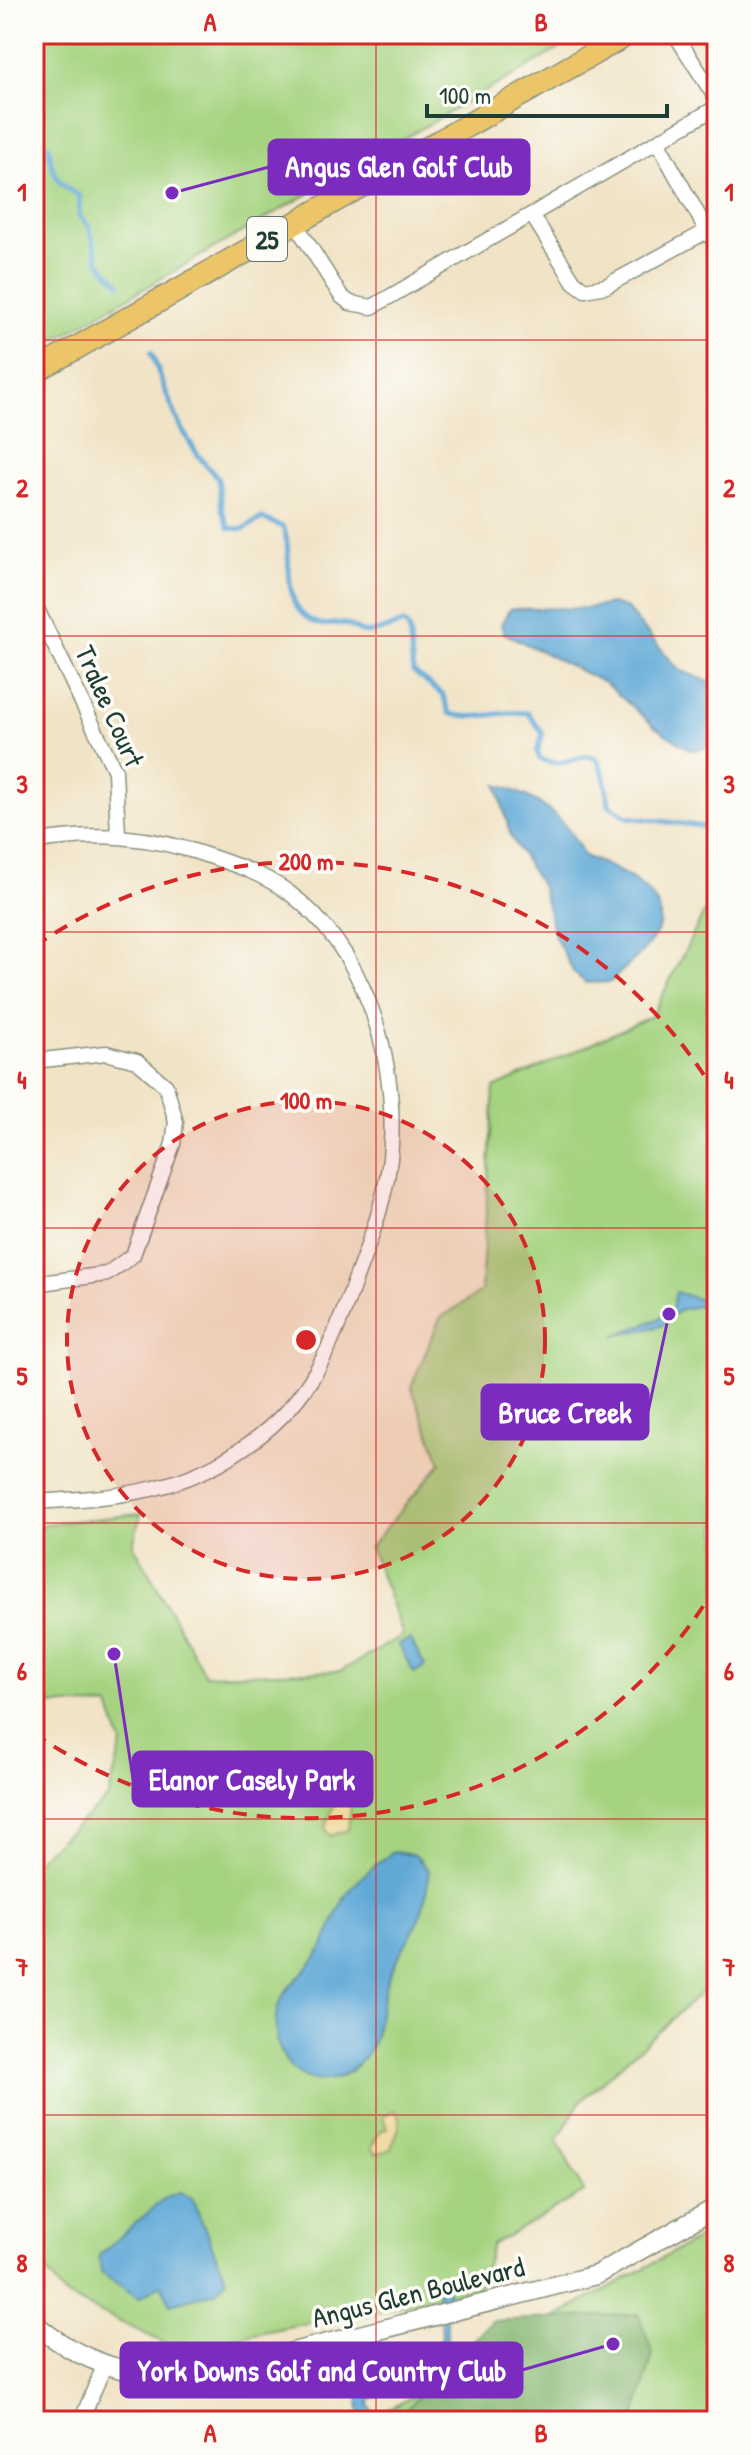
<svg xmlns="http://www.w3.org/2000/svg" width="751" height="2455" font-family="'Patrick Hand',sans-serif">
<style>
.green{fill:#a6d380;stroke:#62885a;stroke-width:2}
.forest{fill:#84b56e;stroke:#527951;stroke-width:2}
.sand{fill:#eeda9e;stroke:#868c69;stroke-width:2}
.water{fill:#60a9d7;stroke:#407386;stroke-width:2}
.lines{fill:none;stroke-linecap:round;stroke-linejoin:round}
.stream{stroke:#60a9d7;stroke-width:5}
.minor-casing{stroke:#88907d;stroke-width:17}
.tertiary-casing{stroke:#88907d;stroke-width:21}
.primary-casing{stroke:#88907d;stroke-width:25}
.minor{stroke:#fff;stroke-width:14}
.tertiary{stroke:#fff;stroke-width:18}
.primary{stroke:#edc569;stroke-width:22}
.grid{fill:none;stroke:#d62828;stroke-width:2;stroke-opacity:0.55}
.ring{fill:none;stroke:#d62828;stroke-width:4;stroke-dasharray:14 10}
.labels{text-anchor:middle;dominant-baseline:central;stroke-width:7;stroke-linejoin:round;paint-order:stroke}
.shield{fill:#fdfcf7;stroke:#62766e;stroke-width:2}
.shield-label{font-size:26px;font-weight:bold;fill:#1f3d34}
.street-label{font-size:28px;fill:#1f3d34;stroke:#fdfcf7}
.centre{fill:#d62828;stroke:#fdfcf7;stroke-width:4}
.ring-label{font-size:24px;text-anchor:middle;font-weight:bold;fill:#d62828;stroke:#fdfcf7;stroke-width:7;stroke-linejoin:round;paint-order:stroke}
.leader{fill:none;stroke:#7b2cbf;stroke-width:3}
.callout-dot{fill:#7b2cbf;stroke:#fdfcf7;stroke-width:3}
.callout{fill:#7b2cbf;stroke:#7b2cbf;stroke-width:3}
.callout-label{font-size:30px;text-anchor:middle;font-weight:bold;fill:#fff}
.neatline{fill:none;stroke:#d62828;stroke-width:3}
.grid-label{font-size:26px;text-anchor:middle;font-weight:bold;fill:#d62828}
</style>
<rect width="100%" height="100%" fill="#fdfcf7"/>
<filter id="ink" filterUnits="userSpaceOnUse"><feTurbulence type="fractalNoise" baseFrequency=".0125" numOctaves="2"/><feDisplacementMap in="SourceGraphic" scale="16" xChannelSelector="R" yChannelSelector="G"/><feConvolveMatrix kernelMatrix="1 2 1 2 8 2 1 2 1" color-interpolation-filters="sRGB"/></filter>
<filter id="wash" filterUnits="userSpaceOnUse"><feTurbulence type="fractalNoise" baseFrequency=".006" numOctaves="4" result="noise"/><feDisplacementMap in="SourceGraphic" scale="32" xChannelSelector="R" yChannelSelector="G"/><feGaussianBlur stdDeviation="1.8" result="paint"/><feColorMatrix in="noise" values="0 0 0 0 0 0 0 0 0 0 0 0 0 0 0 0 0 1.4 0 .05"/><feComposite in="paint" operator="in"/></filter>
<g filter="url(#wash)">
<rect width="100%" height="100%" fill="#f1e3c6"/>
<path class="green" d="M 34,34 L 585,34 L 34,352 Z
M 717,887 L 717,1978 L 580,2102 L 557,2140 L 584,2192 L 492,2245 L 479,2287 L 369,2315 L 301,2324 L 179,2350 L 64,2295 L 34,2254 L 34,1862 L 108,1798 L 122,1744 L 109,1706 L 34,1704 L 34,1538 L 45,1524 L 141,1514 L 133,1544 L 205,1675 L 341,1671 L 403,1635 L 370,1547 L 441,1463 L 411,1387 L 440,1318 L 481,1292 L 494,1088 L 652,1016 Z
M 717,2228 L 717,2421 L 368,2421 Z"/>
<path class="forest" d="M 638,2314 L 653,2354 L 634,2421 L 404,2421 L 402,2414 L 492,2321 Z"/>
<path class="sand" d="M 358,1782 L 368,1788 L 360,1801 L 355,1799 L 351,1806 L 348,1830 L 330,1836 L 325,1828 L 338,1795 L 349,1792 Z
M 394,2110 C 407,2123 394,2135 391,2149 L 376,2154 L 371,2148 L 379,2132 L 387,2128 L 383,2117 Z"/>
<path class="water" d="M 612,604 L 626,608 L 679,670 L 717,685 L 717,747 L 690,750 L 655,727 L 605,683 L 504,633 L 501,624 L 510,609 L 587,608 Z
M 497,785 C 538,797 565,816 584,856 C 612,867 675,891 657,932 C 649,949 624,968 611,982 L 586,983 L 574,973 L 555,937 L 542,888 L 511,837 Z
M 676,1292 L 698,1299 L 717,1294 L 717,1302 L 679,1310 L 661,1326 L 614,1336 L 658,1319 L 672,1308 Z
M 410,1639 L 425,1666 L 414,1673 L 398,1644 Z
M 393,1852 L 415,1855 L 429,1870 C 425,1925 410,1930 389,1976 C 380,1997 379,2041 365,2057 C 325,2104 271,2075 276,2017 C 279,1987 305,1976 319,1953 C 332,1933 336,1906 352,1888 C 364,1873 378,1863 393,1852 Z
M 180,2192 L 192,2198 L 226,2280 L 215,2292 L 170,2304 L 161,2284 L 139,2298 L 101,2273 L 99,2255 L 166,2197 Z
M 447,2284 L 447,2349 C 427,2366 399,2354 389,2377 L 398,2386 L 370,2400 L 369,2405 L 378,2421 L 365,2421 C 354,2405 358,2396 367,2380 L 383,2376 L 402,2347 L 436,2350 C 450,2332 434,2309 438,2288 Z"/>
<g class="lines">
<path class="stream" d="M 34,141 L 49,146 C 51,171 56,185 80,196 L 79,216 L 89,226 L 99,262 L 120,284
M 151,352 C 168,397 182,444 218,478 L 222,510 L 229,528 L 243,529 L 262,518 L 283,527 C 296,559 276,611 320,624 C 329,626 337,622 345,624 C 350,625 356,630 362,632 C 375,635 390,627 404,623 L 409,629 L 413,672 L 443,695 L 449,713 C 473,722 501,710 528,713 L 543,733 L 537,752 L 540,759 C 581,777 598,718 609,805 L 628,817 L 708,827"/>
</g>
</g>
<g filter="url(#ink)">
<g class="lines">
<g class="minor-casing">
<path id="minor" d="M 675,34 L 717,100
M 532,215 L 574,282 L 585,290 L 606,286 L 707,231 L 658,143
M 295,223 L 341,296 L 350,303 L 372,307 L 717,107
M 707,231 L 717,246
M 34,603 L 115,771 L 118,835
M 34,842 C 96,831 152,836 212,857 C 239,866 264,875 288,892 C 364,948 396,1053 391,1145 C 389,1191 372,1235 356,1278 C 327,1358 307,1409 231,1456 C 170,1495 104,1498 34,1502
M 34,1061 L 106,1053 L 137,1061 L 166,1086 L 176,1122 L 173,1144 L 133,1255 L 107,1274 L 34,1284
M 81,2421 L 104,2366"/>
</g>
<g class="tertiary-casing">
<path id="tertiary" d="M 34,2323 C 81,2364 140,2381 202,2375 L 596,2275 L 717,2207"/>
</g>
<g class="primary-casing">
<path id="primary" d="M 34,372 L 628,34"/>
</g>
<use href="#minor" class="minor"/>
<use href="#tertiary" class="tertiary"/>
<use href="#primary" class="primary"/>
</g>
</g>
<path class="grid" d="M 376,34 L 376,2421M 34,340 L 717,340M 34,636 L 717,636M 34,932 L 717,932M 34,1228 L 717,1228M 34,1523 L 717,1523M 34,1819 L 717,1819M 34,2115 L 717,2115"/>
<circle cx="306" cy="1340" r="239" fill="#d62828" fill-opacity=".12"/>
<g class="ring">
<circle cx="306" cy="1340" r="239"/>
<path d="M716 1586A478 478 0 0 1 35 1734M35 946A478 478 0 0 1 716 1094"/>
</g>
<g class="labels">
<rect class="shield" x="247" y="217" width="40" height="44" rx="6"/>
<g class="shield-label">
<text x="267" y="239">25</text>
</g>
<g class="street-label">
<text transform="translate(110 706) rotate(66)">Tralee Court</text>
<text transform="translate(418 2292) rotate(-14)">Angus Glen Boulevard</text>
</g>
</g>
<circle cx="306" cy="1340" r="12" class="centre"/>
<g class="ring-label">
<text x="306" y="870">200 m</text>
<text x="306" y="1109">100 m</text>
</g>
<path class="leader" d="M172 193L269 167M669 1314L648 1412M114 1654L133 1779M613 2344L522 2370"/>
<g class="callout-dot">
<circle cx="172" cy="193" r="8"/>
<circle cx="669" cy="1314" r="8"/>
<circle cx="114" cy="1654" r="8"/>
<circle cx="613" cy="2344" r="8"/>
</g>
<g class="callout">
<rect x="269" y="140" width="260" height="54" rx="8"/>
<rect x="482" y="1385" width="166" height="54" rx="8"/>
<rect x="133" y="1752" width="239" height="54" rx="8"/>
<rect x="121" y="2343" width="401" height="54" rx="8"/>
</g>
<g class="callout-label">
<text x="399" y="177">Angus Glen Golf Club</text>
<text x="565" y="1423">Bruce Creek</text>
<text x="252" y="1790">Elanor Casely Park</text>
<text x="322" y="2381">York Downs Golf and Country Club</text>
</g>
<rect width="751" height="2455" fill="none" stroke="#fdfcf7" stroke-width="88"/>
<path d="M427 104v12h240v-12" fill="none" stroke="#1f3d34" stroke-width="4"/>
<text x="439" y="104" font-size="24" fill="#1f3d34" stroke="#fdfcf7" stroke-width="6" paint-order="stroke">100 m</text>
<rect x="44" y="44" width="663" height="2367" class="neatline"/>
<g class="grid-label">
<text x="210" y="31">A</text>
<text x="541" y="31">B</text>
<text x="22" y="201">1</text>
<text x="729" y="201">1</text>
<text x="22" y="497">2</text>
<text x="729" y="497">2</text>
<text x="22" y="793">3</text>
<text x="729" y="793">3</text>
<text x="22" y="1089">4</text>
<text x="729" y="1089">4</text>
<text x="22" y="1385">5</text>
<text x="729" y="1385">5</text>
<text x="22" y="1680">6</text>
<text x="729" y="1680">6</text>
<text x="22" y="1976">7</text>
<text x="729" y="1976">7</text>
<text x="22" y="2272">8</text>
<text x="729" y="2272">8</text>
<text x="210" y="2442">A</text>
<text x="541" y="2442">B</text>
</g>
</svg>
